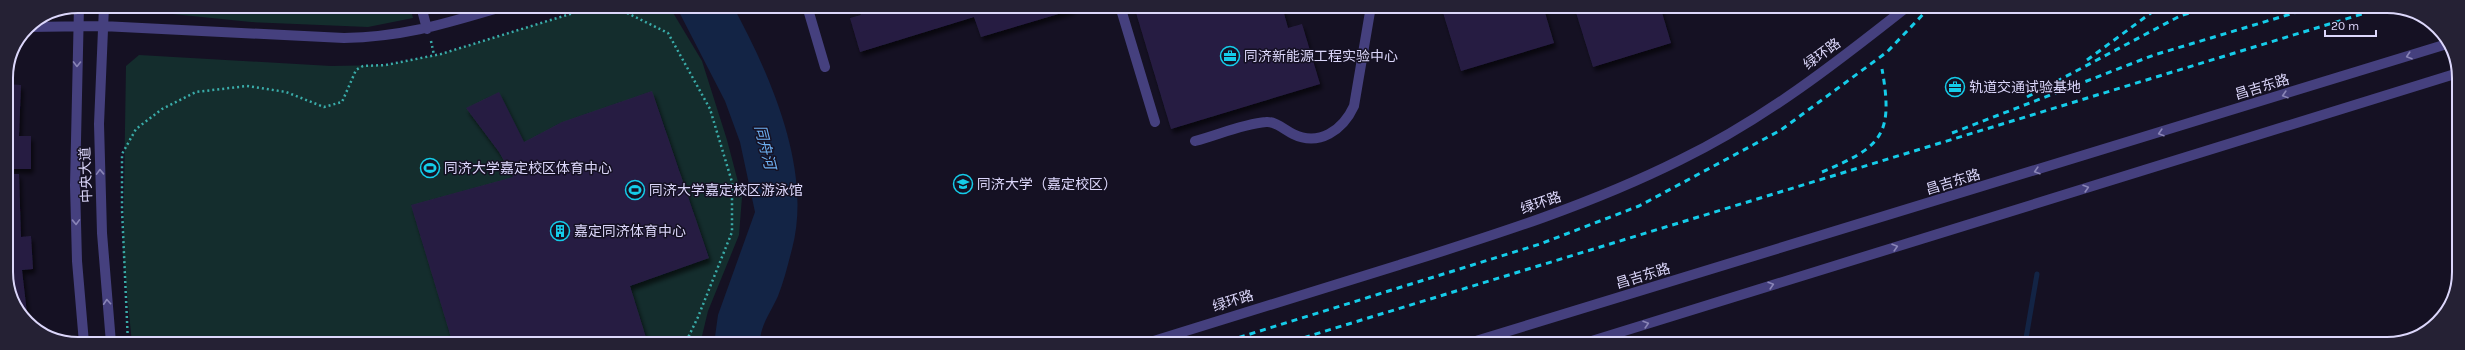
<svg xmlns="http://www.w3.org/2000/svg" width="2465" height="350" font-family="Karla,'Noto Sans SC',sans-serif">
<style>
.green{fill:#142d2d}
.water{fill:#132445}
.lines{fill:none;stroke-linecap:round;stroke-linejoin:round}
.stream{stroke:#132445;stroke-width:5}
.building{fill:#271e43;filter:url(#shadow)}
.path{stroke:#3aaca9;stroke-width:2.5;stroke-dasharray:2 3;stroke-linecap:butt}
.service{stroke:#45407e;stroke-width:10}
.tertiary{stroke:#45407e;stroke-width:10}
.rail{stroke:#15cce9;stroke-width:3;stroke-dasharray:6 5;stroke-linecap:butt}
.oneway{stroke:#8984b6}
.labels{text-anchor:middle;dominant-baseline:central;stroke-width:3;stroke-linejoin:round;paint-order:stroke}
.street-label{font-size:14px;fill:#dcd7fb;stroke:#151123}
.poi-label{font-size:14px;fill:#dcd7fb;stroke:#151123;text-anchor:start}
.water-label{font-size:15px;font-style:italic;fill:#6eb0f2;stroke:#151123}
.rim{fill:none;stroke:#dcd7fb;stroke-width:2}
</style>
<defs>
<filter id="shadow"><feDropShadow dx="2.5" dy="4.5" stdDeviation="2" flood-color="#0009"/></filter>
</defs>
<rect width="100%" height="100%" fill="#151123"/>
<path class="green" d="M 134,6 L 410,6 L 413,18 L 368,27 L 251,22 L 133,10 Z
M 596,6 L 669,6 L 702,61 L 727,140 L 742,197 L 739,235 L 708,311 L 702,336 L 703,344 L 132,343 L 123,253 L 126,66 L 139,55 L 331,66 L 386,65 L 441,54 Z"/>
<path class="water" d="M 676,6 L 733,6 C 770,75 813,170 792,249 C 788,264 784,281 778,296 C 772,310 759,327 760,344 L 714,344 L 718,315 L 755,212 L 740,142 L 725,101 Z"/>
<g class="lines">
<path class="stream" d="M 2025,344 L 2037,274"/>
</g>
<path class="building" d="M 857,6 L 1072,6 L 1072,10 L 981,37 L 974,17 L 860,52 L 850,18 L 861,15 Z
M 1134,6 L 1282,6 L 1288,28 L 1302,24 L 1320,84 L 1171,129 Z
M 1441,6 L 1543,6 L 1554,43 L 1461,71 Z
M 1574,6 L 1660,6 L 1671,43 L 1593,67 Z
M 6,84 L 21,85 L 19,136 L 31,136 L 31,169 L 7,169 Z
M 652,91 L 709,258 L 630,286 L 648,344 L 453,344 L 411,205 L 513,177 L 499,152 L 466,108 L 499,92 L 524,142 L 562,122 Z
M 7,174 L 19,174 L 21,237 L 31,236 L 33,269 L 22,270 L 28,322 L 8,291 Z"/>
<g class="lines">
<path class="path" d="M 598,6 L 623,11 L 668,33 L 710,109 L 732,182 L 732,232 L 698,317 L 685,344
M 431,41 L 434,55
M 128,343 L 122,210 L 122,154 L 136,129 L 162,109 L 196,92 L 247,86 L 286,92 L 324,107 L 342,102 L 356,70 L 363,66 L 386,65 L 441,54 L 596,6"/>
<path class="service" d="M 79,6 L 75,185 L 77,261 L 84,343
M 104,6 L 99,124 L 102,233 L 111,343
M 421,6 L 427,29
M 807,6 L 825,67
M 1120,6 L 1155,122
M 27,27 L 102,26 L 344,38 C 405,37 447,23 505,6
M 1195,141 C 1218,135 1242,124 1266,122 C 1275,121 1285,130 1293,134 C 1319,147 1343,130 1354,106 L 1371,6
M 89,343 L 110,341
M 1144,344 C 1229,317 1314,291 1399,265 C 1494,235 1590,205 1680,160 C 1763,120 1836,63 1908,6"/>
<path class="tertiary" d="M 1466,344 L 2447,44
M 1582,344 L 2458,73"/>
<path class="rail" d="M 2087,60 L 2159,7
M 2027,97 L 2180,16 L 2209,7
M 1952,133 L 2154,55 L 2314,7
M 1822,172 C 1881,147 1894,136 1882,69
M 1218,344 L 1540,244 L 1639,206 L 1781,130 L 1887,52 L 1931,6
M 1283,344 L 2385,7"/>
</g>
<defs><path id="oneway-chevron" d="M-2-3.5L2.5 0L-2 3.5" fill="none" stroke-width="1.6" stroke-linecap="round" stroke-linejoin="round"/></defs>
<g class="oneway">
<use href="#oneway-chevron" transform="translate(2409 56) rotate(162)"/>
<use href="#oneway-chevron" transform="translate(77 64) rotate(91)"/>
<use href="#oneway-chevron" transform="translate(2285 95) rotate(163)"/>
<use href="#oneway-chevron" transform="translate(2161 133) rotate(163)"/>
<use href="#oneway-chevron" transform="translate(2037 171) rotate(163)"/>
<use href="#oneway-chevron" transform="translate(100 172) rotate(-92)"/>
<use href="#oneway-chevron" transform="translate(2086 188) rotate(-17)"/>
<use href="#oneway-chevron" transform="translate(76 222) rotate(88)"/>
<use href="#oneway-chevron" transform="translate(1895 247) rotate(-17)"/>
<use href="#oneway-chevron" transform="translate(1771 285) rotate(-17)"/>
<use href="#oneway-chevron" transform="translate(107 302) rotate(-94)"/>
<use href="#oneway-chevron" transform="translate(1646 324) rotate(-17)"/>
</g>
<defs>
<g id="office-ring" transform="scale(1)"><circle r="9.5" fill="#151123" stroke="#15cce9" stroke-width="1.5"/><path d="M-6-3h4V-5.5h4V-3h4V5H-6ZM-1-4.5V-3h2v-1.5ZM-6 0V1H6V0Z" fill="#15cce9"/></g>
<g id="stadium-ring" transform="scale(1)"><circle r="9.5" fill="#151123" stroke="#15cce9" stroke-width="1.5"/><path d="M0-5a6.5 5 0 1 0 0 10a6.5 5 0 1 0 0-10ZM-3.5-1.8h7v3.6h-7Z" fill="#15cce9"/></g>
<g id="university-ring" transform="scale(1)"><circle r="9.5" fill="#151123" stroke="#15cce9" stroke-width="1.5"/><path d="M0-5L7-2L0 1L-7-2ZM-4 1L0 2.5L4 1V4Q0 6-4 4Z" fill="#15cce9"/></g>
<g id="building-ring" transform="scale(1)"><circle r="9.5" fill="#151123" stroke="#15cce9" stroke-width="1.5"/><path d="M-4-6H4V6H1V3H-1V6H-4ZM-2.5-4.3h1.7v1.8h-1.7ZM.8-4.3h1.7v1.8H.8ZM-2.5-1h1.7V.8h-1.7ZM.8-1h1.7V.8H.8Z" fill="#15cce9"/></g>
</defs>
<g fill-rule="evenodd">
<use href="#office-ring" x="1230" y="56"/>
<use href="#office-ring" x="1955" y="87"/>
<use href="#stadium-ring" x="430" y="168"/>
<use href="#university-ring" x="963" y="184"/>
<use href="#stadium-ring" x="635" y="190"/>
<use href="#building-ring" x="560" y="231"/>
</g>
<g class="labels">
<g class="street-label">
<text transform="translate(1822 54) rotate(-36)">绿环路</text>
<text transform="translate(2262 87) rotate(-17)">昌吉东路</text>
<text transform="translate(86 175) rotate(-92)">中央大道</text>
<text transform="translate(1953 182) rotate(-17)">昌吉东路</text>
<text transform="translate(1541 203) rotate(-19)">绿环路</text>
<text transform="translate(1643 276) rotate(-17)">昌吉东路</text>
<text transform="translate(1233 301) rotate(-17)">绿环路</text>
</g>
<g class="poi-label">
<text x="1244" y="56">同济新能源工程实验中心</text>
<text x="1969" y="87">轨道交通试验基地</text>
<text x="444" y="168">同济大学嘉定校区体育中心</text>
<text x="977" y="184">同济大学（嘉定校区）</text>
<text x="649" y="190">同济大学嘉定校区游泳馆</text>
<text x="574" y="231">嘉定同济体育中心</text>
</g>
<g class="water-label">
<text transform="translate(765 147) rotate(76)">同舟河</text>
</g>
</g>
<path d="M0 0H2465V350H0ZM78 13H2387A65 65 0 0 1 2452 78V272A65 65 0 0 1 2387 337H78A65 65 0 0 1 13 272V78A65 65 0 0 1 78 13Z" fill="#252134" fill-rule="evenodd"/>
<path class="rim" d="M78 13H2387A65 65 0 0 1 2452 78V272A65 65 0 0 1 2387 337H78A65 65 0 0 1 13 272V78A65 65 0 0 1 78 13Z"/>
<path d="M2325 30v6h51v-6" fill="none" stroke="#dcd7fb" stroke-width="2"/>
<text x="2331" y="30" font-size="12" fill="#dcd7fb" stroke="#151123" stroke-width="3" paint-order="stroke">20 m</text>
</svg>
